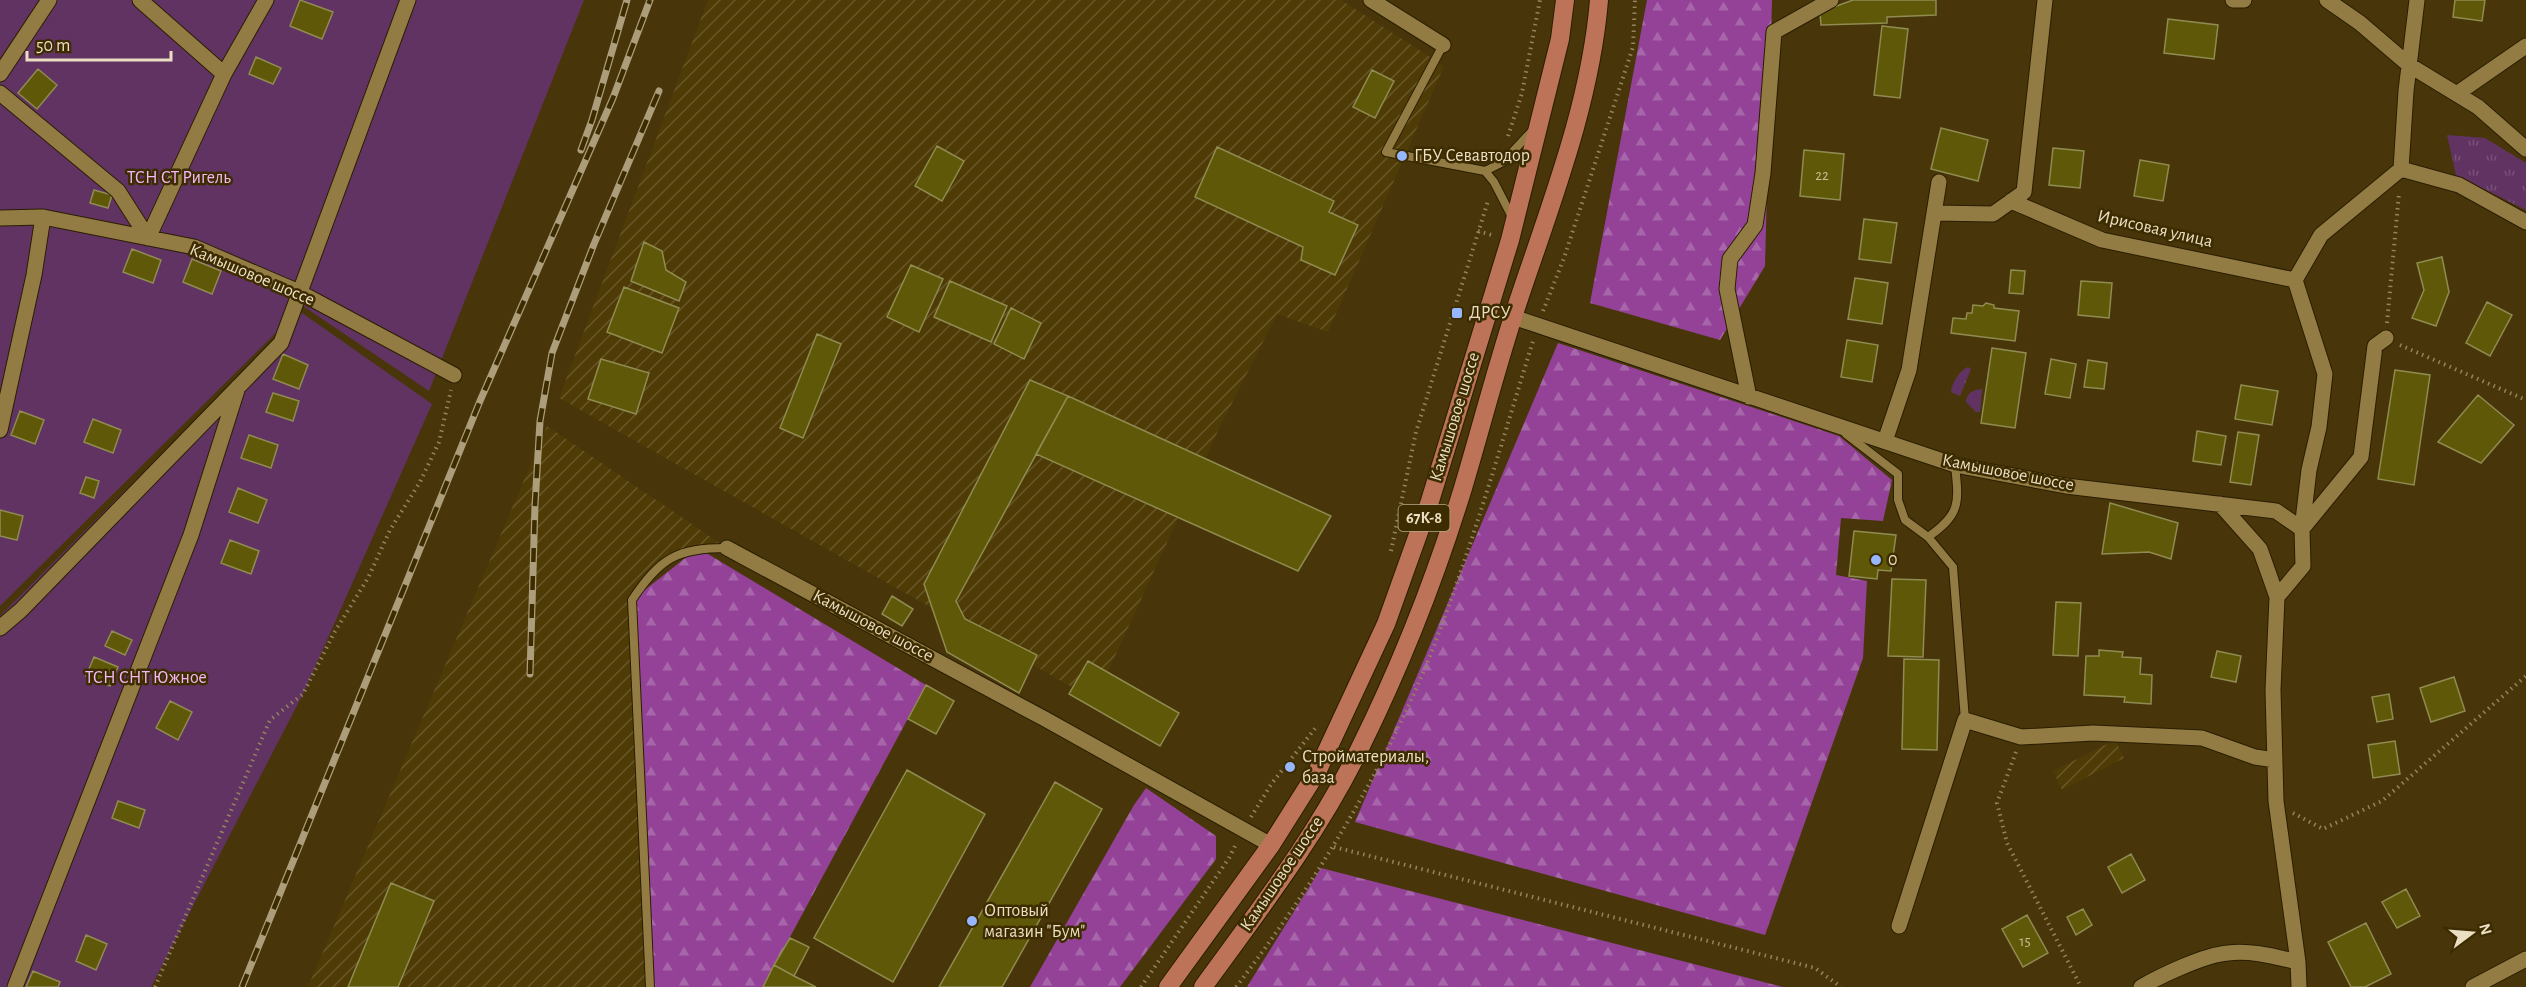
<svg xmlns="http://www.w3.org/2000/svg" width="2526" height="987" font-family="'Alegreya Sans',sans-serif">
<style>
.industrial{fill:url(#industrial-furrows)}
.grass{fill:url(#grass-tufts)}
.forest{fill:url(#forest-firs)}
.garden{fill:#613363}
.building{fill:#5e5808;stroke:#8f8b51;stroke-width:1.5}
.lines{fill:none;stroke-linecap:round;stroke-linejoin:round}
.lane-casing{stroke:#2a1e02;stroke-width:10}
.street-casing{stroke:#2a1e02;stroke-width:17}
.primary-casing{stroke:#2a1e02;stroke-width:20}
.path{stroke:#93845f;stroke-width:4;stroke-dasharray:1.5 4.5;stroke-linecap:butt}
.lane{stroke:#937b44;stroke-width:8}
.street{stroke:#937b44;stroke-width:15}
.primary{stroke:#bd7358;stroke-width:18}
.rail-casing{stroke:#ad9e7b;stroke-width:7}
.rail{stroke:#3d2c00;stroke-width:4.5;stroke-dasharray:14;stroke-linecap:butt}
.poi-dot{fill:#96b6fd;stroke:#3d2c00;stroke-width:2}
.labels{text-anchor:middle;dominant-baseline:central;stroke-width:5;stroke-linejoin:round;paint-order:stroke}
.number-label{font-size:15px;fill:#c8bc94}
.shield{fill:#3d2c00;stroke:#b7a988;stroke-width:1.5}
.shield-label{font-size:16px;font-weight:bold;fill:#ebdec2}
.poi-label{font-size:18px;fill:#ebdec2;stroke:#3d2c00;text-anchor:start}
.park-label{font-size:18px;fill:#f5b7f7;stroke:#3d2c00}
.street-label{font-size:18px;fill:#ebdec2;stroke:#3d2c00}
</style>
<defs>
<pattern id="industrial-furrows" width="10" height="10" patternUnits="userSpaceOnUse" patternTransform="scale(1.5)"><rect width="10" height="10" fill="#4f3b05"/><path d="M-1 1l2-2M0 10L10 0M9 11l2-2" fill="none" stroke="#685728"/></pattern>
<pattern id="grass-tufts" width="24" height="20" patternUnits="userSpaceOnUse" patternTransform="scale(1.5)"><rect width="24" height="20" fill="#613363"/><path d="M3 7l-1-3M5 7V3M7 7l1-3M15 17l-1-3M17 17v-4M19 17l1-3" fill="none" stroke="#785078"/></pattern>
<pattern id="forest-firs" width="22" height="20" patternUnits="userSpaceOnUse" patternTransform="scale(1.5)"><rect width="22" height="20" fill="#934298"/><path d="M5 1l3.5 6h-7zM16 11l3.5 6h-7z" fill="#a766a9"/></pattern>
</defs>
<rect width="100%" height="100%" fill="#48360a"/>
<path class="industrial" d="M 708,0 L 1341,0 L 1444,66 L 1328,332 L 1277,314 L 1217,433 L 1095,700 L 559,398 Z
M 547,426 L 727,548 L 670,558 L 632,600 L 650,987 L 308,987 Z
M 2115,740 L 2124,758 L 2062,790 L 2053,771 Z"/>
<path class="grass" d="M 2447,135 L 2485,138 L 2526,163 L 2526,210 L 2456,175 Z
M 1968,367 L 1971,369 L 1960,396 L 1951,392 C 1952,383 1959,371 1968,367 Z
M 1982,389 L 1980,412 L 1976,412 L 1966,402 C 1967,393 1972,390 1982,389 Z"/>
<path class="forest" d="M 1647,0 L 1772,0 L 1765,266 L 1720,340 L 1590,303 Z
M 1558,343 L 1839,436 L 1892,480 L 1883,521 L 1841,518 L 1836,575 L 1867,581 L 1863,658 L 1765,935 L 1355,822 Z
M 698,548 L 926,685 L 763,987 L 650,987 L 632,600 Z
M 1146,788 L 1216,836 L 1216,859 L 1120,987 L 1030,987 L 1134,805 Z
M 1321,868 L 1783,987 L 1247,987 Z"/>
<path class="garden" d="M 0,0 L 584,0 L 429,391 L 303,306 L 0,606 Z
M 302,313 L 432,404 L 303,694 L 151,987 L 0,987 L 0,616 Z"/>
<path class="building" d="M 300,0 L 333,12 L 322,39 L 290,26 Z
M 1853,0 L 1936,0 L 1936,15 L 1887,17 L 1887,23 L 1821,25 L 1820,12 Z
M 2455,0 L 2485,0 L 2482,21 L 2453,17 Z
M 2168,19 L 2218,25 L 2214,59 L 2164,53 Z
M 1882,26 L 1908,29 L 1900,98 L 1874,95 Z
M 256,57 L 281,68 L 273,84 L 249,74 Z
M 38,69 L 57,85 L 37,109 L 18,93 Z
M 1372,70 L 1394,81 L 1375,118 L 1353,107 Z
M 1941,128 L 1988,140 L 1978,181 L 1931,169 Z
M 937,146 L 964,161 L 942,201 L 915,186 Z
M 1217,147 L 1334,201 L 1329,212 L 1358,225 L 1335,275 L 1301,260 L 1303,247 L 1195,197 Z
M 2053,148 L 2084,151 L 2080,188 L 2049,185 Z
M 1804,150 L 1844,154 L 1840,200 L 1800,196 Z
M 2140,160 L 2169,165 L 2163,201 L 2134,196 Z
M 94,190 L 112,195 L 108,208 L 90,203 Z
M 1864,219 L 1897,223 L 1891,263 L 1859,259 Z
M 644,242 L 662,251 L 666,270 L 686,282 L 679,301 L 631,281 Z
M 132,249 L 161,260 L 153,283 L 123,272 Z
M 2442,257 L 2449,292 L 2436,326 L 2412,318 L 2424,290 L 2417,263 Z
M 192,259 L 221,271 L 212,294 L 183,282 Z
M 911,265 L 943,279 L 919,332 L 887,317 Z
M 2011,270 L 2025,271 L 2023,294 L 2009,293 Z
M 1855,278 L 1888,283 L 1882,324 L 1848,319 Z
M 950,281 L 1007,306 L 991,342 L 934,317 Z
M 2081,281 L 2112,283 L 2109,318 L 2078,315 Z
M 624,287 L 679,308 L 662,353 L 607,332 Z
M 2487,302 L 2512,315 L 2490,356 L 2466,343 Z
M 1986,303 L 1994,305 L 1994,308 L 2019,311 L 2015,341 L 1951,333 L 1953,318 L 1966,319 L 1967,313 L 1972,313 L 1973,305 L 1983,306 Z
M 1011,308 L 1041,323 L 1024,359 L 994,344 Z
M 817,334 L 841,344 L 803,438 L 780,428 Z
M 1847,340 L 1878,345 L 1872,382 L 1841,377 Z
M 1992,348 L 2026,353 L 2015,428 L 1981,423 Z
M 283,354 L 308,365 L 299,389 L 273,379 Z
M 601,359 L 649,373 L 636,414 L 588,399 Z
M 2051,359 L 2076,364 L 2070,398 L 2045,394 Z
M 2088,360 L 2107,363 L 2104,389 L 2084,387 Z
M 2395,370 L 2430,375 L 2414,485 L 2378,479 Z
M 1030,380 L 1068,396 L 956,601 L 965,619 L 1037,655 L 1019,693 L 947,652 L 924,584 Z
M 2241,385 L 2278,391 L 2272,425 L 2235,419 Z
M 273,393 L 299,401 L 293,421 L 266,412 Z
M 2478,395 L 2514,425 L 2481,463 L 2438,442 Z
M 1068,396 L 1331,516 L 1298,571 L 1036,454 Z
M 20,411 L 44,420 L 35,444 L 11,435 Z
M 93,419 L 121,430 L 113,453 L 84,442 Z
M 2197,431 L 2226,436 L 2221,465 L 2193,461 Z
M 2238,432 L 2259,435 L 2251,485 L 2230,482 Z
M 249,435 L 278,445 L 271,468 L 241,458 Z
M 86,477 L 99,481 L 94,498 L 80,493 Z
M 238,488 L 267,500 L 258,523 L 229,512 Z
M 2110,503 L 2178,523 L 2171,559 L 2149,552 L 2102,554 Z
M 0,510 L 23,516 L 17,540 L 0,536 Z
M 1854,531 L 1896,535 L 1891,571 L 1878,570 L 1877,579 L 1849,576 Z
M 230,540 L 259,551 L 251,574 L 221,563 Z
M 1892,579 L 1926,580 L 1923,657 L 1888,656 Z
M 892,596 L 913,609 L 902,626 L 882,614 Z
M 2056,602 L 2081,603 L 2078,656 L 2053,655 Z
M 112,631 L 132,640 L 125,655 L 105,646 Z
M 2099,650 L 2123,652 L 2122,657 L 2141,658 L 2140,674 L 2152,675 L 2151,704 L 2124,702 L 2125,697 L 2084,695 L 2086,656 L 2099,656 Z
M 2217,651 L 2241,656 L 2236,682 L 2211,677 Z
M 94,657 L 118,667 L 110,686 L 86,676 Z
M 1904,659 L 1939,660 L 1937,750 L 1902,749 Z
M 1088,661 L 1179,713 L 1160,746 L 1069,694 Z
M 2454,677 L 2465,711 L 2431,722 L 2420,688 Z
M 926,685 L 954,701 L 936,734 L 908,719 Z
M 2389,694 L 2393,719 L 2377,722 L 2372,697 Z
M 170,701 L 192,712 L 178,740 L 156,728 Z
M 2395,741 L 2400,774 L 2373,778 L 2368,745 Z
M 907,770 L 985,814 L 893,982 L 814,938 Z
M 1055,782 L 1102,809 L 1002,987 L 939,987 Z
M 118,801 L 145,810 L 139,828 L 112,818 Z
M 2131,854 L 2145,880 L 2122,893 L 2108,867 Z
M 391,883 L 434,901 L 398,987 L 348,987 Z
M 2406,889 L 2420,916 L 2397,928 L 2382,902 Z
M 2083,909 L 2092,925 L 2076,935 L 2067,917 Z
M 2027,915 L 2048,953 L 2023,967 L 2002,929 Z
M 2366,923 L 2391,974 L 2365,987 L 2351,987 L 2328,942 Z
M 86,935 L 107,944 L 96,970 L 76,961 Z
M 790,938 L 809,947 L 794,976 L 774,965 Z
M 774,965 L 794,976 L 816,987 L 763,987 Z
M 33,971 L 60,982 L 58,987 L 26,987 Z"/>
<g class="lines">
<g class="lane-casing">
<path id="lane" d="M 1443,45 L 1386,152 L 1485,171 L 1494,182 L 1512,217
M 1485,171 L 1503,162 L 1533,130
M 1846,434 L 1898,474 L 1898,500 L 1905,520 L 1928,537 L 1953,567 L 1965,720
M 1928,537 C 1961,514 1959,503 1955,465
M 650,987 L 632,600 C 660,558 677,548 727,548"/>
</g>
<g class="street-casing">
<path id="street" d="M 140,0 L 224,74
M 1371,0 L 1443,45
M 2233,0 L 2244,0
M 2327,0 L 2360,23 L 2409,65 L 2478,107 L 2526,149
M 0,74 L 49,0
M 0,93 L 118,191 L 148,238
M 2458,93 L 2526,46
M 2401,169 L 2406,91 L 2417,0
M 2011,201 L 2102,240 L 2295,280
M 1934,213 L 1993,214 L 2024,192 L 2045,0
M 0,218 L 43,217 L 194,247 L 299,292 L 454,375
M 148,238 L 224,74 L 266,0
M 1513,317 L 1955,465 L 2066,486 L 2276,511 L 2302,529
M 1749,397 L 1727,289 L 1730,259 L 1755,225 L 1763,173 L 1774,32 L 1831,0
M 0,430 L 34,275 L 43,217
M 1885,441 L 1909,370 L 1939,182
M 2220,504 L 2260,549 L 2277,597
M 2302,529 L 2361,457 L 2375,346 L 2386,338
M 727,548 L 1045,719 L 1271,845
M 0,628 L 21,610 L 281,343 L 408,0
M 1899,926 L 1965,720 L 2021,737 L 2093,733 L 2202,738 L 2255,757 L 2275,760
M 15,987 L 191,535 L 238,387
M 2141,987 C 2162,975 2204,955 2228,953 C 2252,950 2276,957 2298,962
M 2299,987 L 2298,962 L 2276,801 L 2273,690 L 2277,597 L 2303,566 L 2302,529 L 2309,470 L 2319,427 L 2325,374 L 2295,280 L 2321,235 L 2401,169 L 2459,185 L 2526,222
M 2473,987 L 2526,959"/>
</g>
<g class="primary-casing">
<path id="primary" d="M 1168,987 L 1271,845 L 1317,772 L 1386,624 L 1430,501 L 1510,240 L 1560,39 L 1565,0
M 1203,987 C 1259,910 1318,834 1360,748 C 1401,665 1436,576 1463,488 C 1480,431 1495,373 1513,317 C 1547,213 1590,109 1599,0"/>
</g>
<path class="path" d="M 1508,136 L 1522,93 L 1540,0
M 1478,231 L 1495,236
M 1543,311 L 1564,258 L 1633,47 L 1635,0
M 2387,323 L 2399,193
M 2400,345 L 2526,400
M 1391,551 L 1416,432 L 1488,201
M 2016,752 L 1997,803 L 2007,843 L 2081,987
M 2293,813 L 2323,829 L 2382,801 L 2526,676
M 1251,817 L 1272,783 L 1317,726
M 1334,847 L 1815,968 L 1841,987
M 155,987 L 270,720 L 303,694 L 334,633 L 368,578 L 390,530 L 420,482 L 439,442 L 451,390
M 1141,987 L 1229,858 L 1236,844
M 1236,987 C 1313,887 1385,769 1432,651 C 1471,550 1501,445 1533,341"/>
<use href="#lane" class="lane"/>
<use href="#street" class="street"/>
<use href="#primary" class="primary"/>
<g class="rail-casing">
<path id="rail" d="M 581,150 L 592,120 L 627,0
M 530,674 L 535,505 L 540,421 L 552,353 L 594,244 L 659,91
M 242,987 L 480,401 L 613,98 L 650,0"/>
</g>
<use href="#rail" class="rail"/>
</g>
<g class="poi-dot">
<circle cx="1402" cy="156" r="6"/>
<rect x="1451" y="307" width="12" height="12" rx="3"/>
<circle cx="1876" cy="560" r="6"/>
<circle cx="1290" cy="767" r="6"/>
<circle cx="972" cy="921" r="6"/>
</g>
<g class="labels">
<g class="number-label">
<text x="1822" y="175">22</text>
<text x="2025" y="941">15</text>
</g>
<rect class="shield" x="1398.5" y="505" width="51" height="26" rx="4.5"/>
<g class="shield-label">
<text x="1424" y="518">67К-8</text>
</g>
<g class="poi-label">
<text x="1414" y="156">ГБУ Севавтодор</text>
<text x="1469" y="313">ДРСУ</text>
<text x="1888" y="560">0</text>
<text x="1302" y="757">Стройматериалы,<tspan x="1302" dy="21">база</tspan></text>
<text x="984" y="911">Оптовый<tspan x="984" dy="21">магазин "Бум"</tspan></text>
</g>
<g class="park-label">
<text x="179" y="178">ТСН СТ Ригель</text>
<text x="146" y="678">ТСН СНТ Южное</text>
</g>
<g class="street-label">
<text transform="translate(2155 229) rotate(13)">Ирисовая улица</text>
<text transform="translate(252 275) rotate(23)">Камышовое шоссе</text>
<text transform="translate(1455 417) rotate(-73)">Камышовое шоссе</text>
<text transform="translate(2008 473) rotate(11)">Камышовое шоссе</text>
<text transform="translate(873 626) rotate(28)">Камышовое шоссе</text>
<text transform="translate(1282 874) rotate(-56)">Камышовое шоссе</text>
</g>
</g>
<g transform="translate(2472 933) rotate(74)" stroke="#3d2c00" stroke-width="4.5" paint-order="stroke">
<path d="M0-4.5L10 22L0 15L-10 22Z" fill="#ebdec2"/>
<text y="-9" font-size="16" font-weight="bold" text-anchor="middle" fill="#ebdec2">N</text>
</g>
<path d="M27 51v9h144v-9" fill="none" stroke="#ebdec2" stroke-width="3"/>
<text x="36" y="51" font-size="18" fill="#ebdec2" stroke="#3d2c00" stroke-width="4.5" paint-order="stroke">50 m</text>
</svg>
